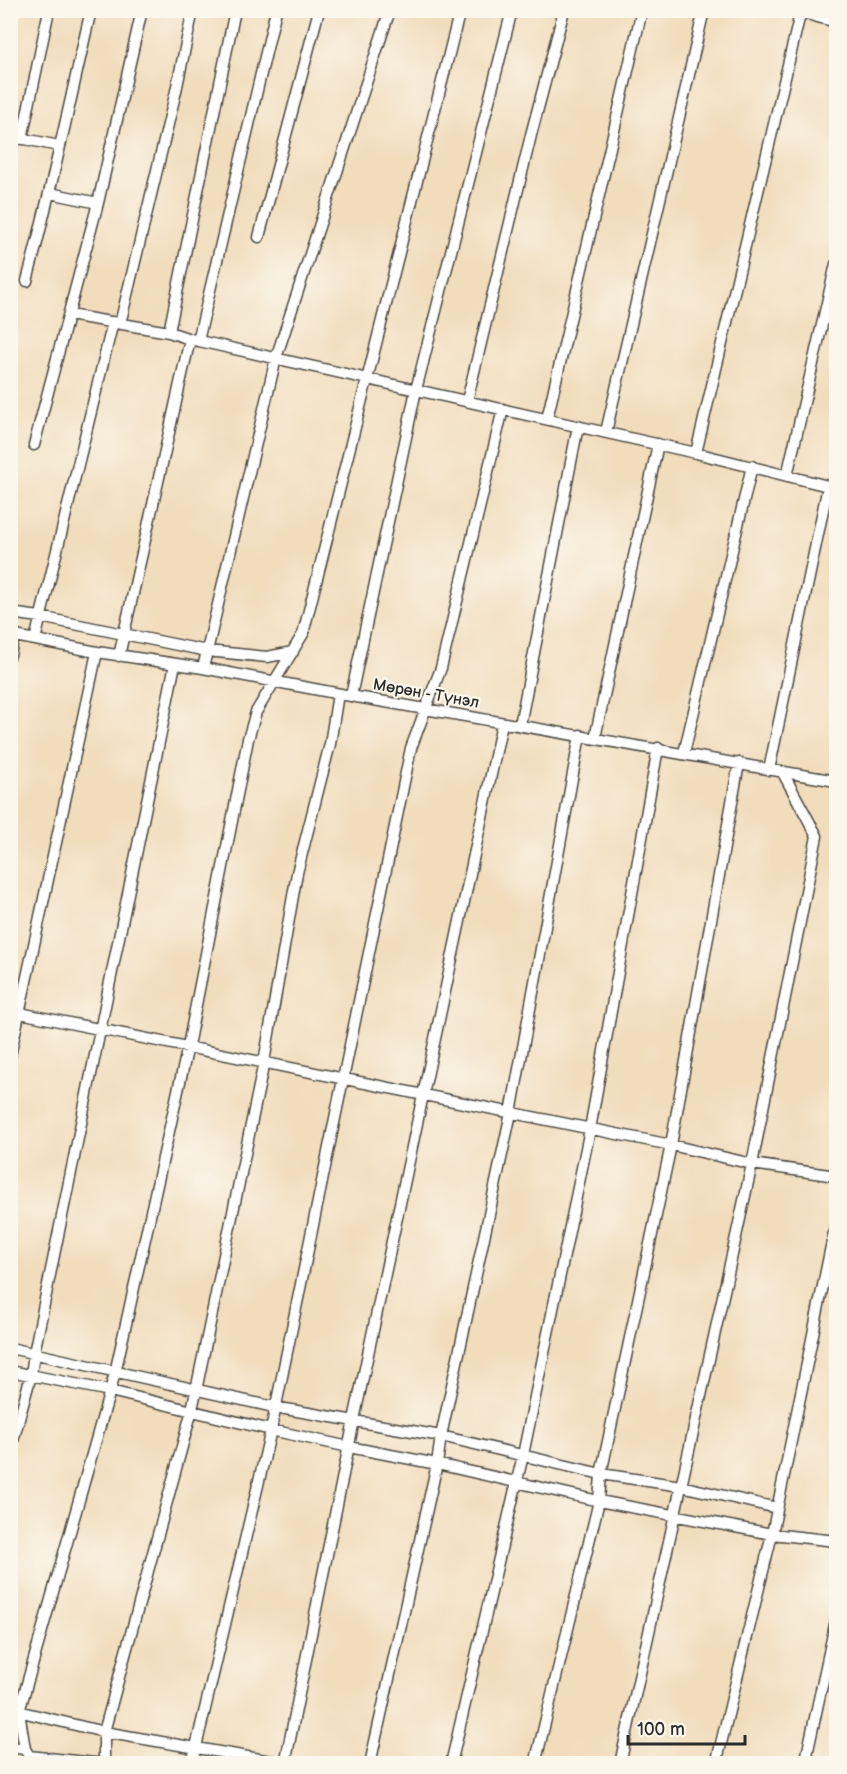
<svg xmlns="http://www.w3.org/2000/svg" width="847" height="1774" font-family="'Balsamiq Sans',sans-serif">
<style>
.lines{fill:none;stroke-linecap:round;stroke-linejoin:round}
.minor-casing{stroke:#494641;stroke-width:13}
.minor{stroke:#fff;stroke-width:10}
.labels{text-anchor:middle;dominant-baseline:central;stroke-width:4.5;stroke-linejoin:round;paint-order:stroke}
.street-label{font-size:16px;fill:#2b2b2b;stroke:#fbf7ec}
</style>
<rect width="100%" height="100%" fill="#fbf7ec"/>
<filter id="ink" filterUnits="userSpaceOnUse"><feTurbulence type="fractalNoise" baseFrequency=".0167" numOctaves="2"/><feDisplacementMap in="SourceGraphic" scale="12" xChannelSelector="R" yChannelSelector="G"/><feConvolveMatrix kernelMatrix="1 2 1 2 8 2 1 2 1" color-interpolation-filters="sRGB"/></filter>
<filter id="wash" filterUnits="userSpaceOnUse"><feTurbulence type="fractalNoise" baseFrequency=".008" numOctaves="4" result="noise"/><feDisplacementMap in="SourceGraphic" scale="24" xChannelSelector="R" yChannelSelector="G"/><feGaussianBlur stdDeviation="1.35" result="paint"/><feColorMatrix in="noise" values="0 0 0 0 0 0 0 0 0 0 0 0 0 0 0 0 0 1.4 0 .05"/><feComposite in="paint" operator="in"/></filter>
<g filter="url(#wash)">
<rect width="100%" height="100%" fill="#f1dcbb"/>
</g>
<g filter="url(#ink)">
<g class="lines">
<g class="minor-casing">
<path id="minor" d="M 792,10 L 836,22
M 10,136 L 59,146
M 22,139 L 49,10
M 50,193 L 98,203
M 259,237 L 319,10
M 27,281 C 51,192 70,101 91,10
M 69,315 L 169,332 L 190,339 L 696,453 L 836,488
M 120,324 L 176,91 L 193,10
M 169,332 L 235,10
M 198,341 L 276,10
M 467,401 L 532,131 L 564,10
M 547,419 L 642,10
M 606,432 L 704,10
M 34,445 L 98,203 L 142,10
M 696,453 L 801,10
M 787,476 L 836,264
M 10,613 L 40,617 L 207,651 L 267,657 L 293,652
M 10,635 L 97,652 L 203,668 L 351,696 L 836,781
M 35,640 L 113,322
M 10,655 L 14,636
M 119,656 L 190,339
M 203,668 L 276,358 L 390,10
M 351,696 L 416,390 L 512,10
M 520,725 L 578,426
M 595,738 L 658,444
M 684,753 L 752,466
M 769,770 L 828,486
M 10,1011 L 671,1145 L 752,1164 L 836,1176
M 10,1056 L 97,652
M 10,1348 L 274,1407 L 441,1436 L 601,1474 L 681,1486 L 777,1508
M 10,1371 L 110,1391 L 271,1430 L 349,1447 L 437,1464 L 599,1501 L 772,1534 L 836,1541
M 10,1452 L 31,1375 L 34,1353 L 175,664
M 10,1709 L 104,1732 L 289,1764
M 10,1747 L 25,1749 L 29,1756 L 104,1764
M 25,1749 L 19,1712 L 115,1373 L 188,1046 L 248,739 L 256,712 L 303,634 L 460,10
M 104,1763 L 104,1732 L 192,1410 L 264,1062 L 297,873 L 330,744 L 338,694
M 192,1764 L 271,1430 L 411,748 L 441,668 L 503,409
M 285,1764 L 354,1420 L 502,723
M 370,1764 L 437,1464 L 441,1436 L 511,1113 L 580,735
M 451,1764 L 523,1455 L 590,1129 L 658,748
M 535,1764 L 599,1501 L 601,1474 L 671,1145 L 739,763
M 620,1764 L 752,1164 L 817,836 L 783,773
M 716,1764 L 772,1534 L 836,1222
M 805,1764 L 836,1620"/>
</g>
<use href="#minor" class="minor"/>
</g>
</g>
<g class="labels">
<g class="street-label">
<text transform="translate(426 694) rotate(10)">Мөрөн - Түнэл</text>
</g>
</g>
<rect width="847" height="1774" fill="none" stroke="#fbf7ec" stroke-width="36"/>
<path d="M628 1735v9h117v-9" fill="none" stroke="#2b2b2b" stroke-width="3"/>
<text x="637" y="1735" font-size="18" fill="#2b2b2b" stroke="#fbf7ec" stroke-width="4.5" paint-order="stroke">100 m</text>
</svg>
